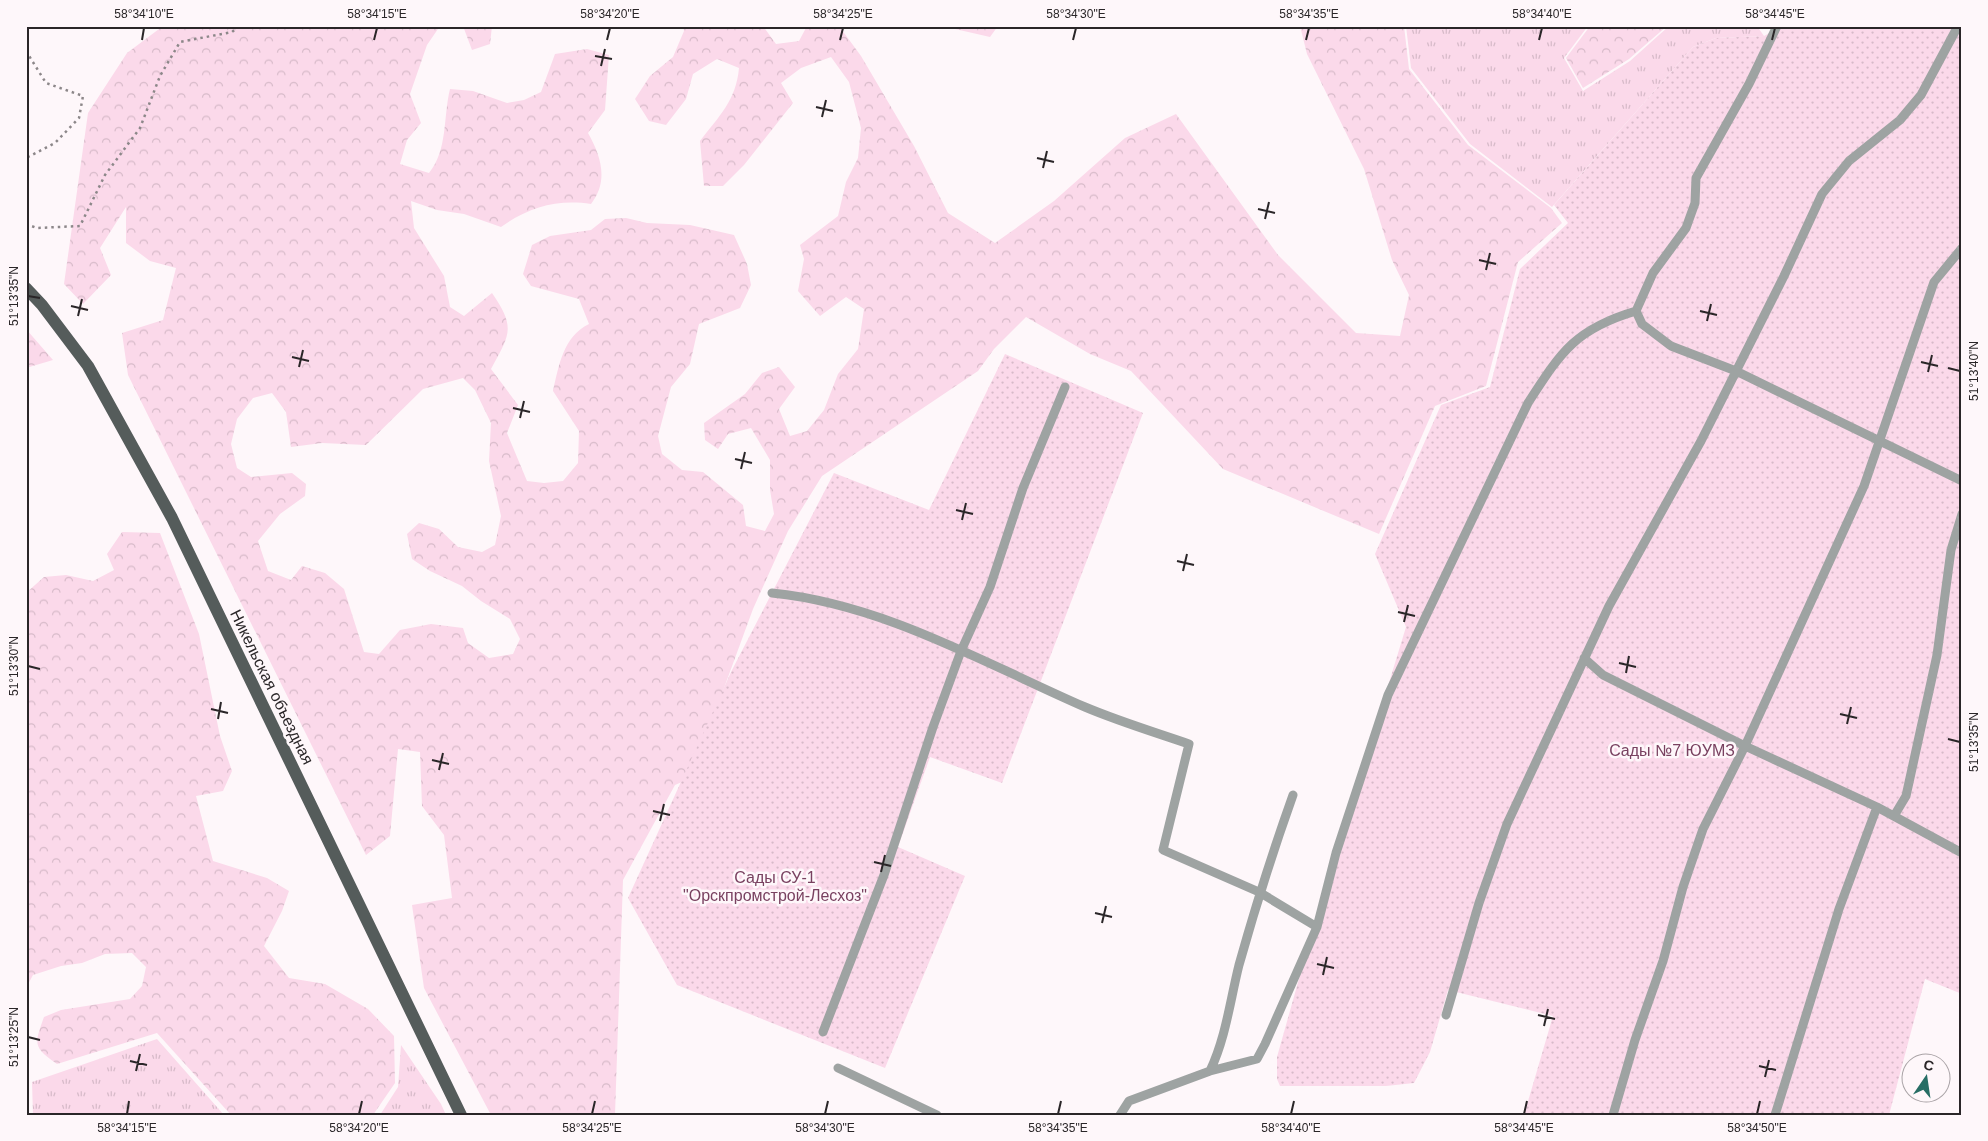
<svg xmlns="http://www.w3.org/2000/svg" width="1988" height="1141" font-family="Helvetica,sans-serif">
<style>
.grass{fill:url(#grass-tufts)}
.forest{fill:url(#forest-crowns);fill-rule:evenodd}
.park{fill:url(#park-dots)}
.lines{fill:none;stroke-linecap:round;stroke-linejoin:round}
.path{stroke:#8c8789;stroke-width:2.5;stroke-dasharray:2.5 4;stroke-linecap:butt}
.lane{stroke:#9ea3a2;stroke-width:9}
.primary{stroke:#555c5b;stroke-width:12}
.ticks{fill:none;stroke:#2a2628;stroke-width:2}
.labels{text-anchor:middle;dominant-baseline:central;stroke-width:5;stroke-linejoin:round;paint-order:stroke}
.street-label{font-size:16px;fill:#2a2628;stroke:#fef7fa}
.park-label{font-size:16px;fill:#794160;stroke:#fef7fa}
.neatline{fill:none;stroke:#2a2628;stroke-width:2}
.ticks-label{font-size:12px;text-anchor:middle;fill:#2a2628}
</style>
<defs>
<pattern id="grass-tufts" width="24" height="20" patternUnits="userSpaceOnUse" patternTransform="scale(1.25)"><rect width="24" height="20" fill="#fbd9ea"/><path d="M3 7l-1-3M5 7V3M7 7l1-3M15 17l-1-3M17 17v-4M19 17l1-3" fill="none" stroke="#d7bac9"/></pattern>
<pattern id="forest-crowns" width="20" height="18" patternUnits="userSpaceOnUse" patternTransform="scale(1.25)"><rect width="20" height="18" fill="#fbd9ea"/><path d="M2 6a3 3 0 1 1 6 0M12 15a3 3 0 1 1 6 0" fill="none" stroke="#d7bac9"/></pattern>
<pattern id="park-dots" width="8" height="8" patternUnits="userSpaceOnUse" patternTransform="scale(1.25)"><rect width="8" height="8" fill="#fbd9ea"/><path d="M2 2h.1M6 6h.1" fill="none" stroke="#d7bac9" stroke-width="1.8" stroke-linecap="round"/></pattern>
</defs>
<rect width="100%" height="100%" fill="#fef7fa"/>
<path class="grass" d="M 1406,26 L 1588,26 L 1564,58 L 1583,91 L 1630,61 L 1669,26 L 1757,26 L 1764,36 L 1716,38 L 1693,47 L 1552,207 L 1470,144 L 1411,68 Z
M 157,1039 L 224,1115 L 33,1115 L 32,1082 Z
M 401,1045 L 441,1104 L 446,1115 L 380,1115 L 398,1087 Z"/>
<path class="forest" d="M 163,26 L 440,26 L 427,45 L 410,94 L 421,123 L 407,140 L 400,164 L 429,173 C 448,150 443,117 450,89 L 473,91 L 507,103 L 524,100 L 541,92 L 555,54 L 587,49 L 609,55 L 605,110 L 588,133 C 601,156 609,181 591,204 C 557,199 529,207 501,227 L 464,214 L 437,210 L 411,201 L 414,228 L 444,276 L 450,307 L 464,316 L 492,293 C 516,328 510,334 491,369 L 518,405 L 507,433 L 527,481 L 544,483 L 563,481 L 578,463 L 579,431 L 553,391 C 559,365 563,337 589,324 L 579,299 L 531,286 L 523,274 L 532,245 L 550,236 L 591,230 L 605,219 L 626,218 L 647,223 L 690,225 L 734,235 L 747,264 L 751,285 L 740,308 L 699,324 L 690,364 L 671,387 L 658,436 L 662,454 L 682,470 L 703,472 L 743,505 L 746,526 L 765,531 L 774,514 L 770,490 L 770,460 L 751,428 L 728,434 L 718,449 L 705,440 L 704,423 L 745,394 L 762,373 L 779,367 L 795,387 L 779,409 L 790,436 L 807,431 L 824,410 L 838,374 L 858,349 L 864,309 L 846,297 L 820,316 L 798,291 L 804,259 L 800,245 L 838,216 L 846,182 L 858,158 L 861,128 L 849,82 L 831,57 L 801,68 L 781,83 L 793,103 L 744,165 L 723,186 L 704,186 L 700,141 C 719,116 736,101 739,68 L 717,59 L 693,74 L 686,99 L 666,125 L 649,121 L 635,99 L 650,76 L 673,57 L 684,31 L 683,26 L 763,26 L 776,44 L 799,41 L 807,26 L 839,26 L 861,56 L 914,146 L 948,213 L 995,243 L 1054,201 L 1125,138 L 1176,114 L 1278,255 L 1356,333 L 1400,336 L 1409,295 L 1392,260 L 1364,169 L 1307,54 L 1300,26 L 1404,26 L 1409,69 L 1468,145 L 1551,208 L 1562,223 L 1518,262 L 1486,386 L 1435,406 L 1379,534 L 1223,469 L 1131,371 L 1090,354 L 1026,317 L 994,349 L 978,371 L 822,476 L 788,531 L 753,609 L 691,778 L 675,785 L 623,880 L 615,1115 L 491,1115 L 424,988 L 412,905 L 452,898 L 444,835 L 422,806 L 420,752 L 398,749 L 390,836 L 366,855 L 128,375 L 122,333 L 163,320 L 176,268 L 150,261 L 126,243 L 126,207 L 100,248 L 111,275 L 83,304 L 64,284 L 88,113 L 127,53 ZM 463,378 L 475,390 L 491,423 L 489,461 L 501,516 L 495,545 L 482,552 L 458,547 L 439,529 L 419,523 L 407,534 L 412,559 L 430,571 L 462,586 L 481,601 L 510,619 L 520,639 L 513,654 L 489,658 L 468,643 L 463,628 L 431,624 L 400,630 L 379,654 L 364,652 L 344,589 L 325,573 L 302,566 L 291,580 L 268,571 L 258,541 L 280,514 L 305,496 L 306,484 L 292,473 L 251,477 L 237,468 L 231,444 L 237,419 L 253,398 L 272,393 L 286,412 L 291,447 L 322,443 L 366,445 L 423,389 Z
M 463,26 L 492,26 L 490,44 L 472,50 Z
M 942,26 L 998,26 L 990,37 Z
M 1590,26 L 1667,26 L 1629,59 L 1583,88 L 1566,58 Z
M 26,329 L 53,360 L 26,368 Z
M 122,532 L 160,533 L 199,634 L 220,736 L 232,771 L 223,791 L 196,796 L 213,861 L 267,878 L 289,891 L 282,911 L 264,946 L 289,978 L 325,984 L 368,1009 L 394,1036 L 395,1083 L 373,1115 L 231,1115 L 157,1033 L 57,1064 C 33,1047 34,1045 44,1017 L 61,1010 L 130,999 L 142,986 L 146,967 L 132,953 L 105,954 L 82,963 L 61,966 L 33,975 L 26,988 L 26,593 L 44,577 L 66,575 L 93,581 L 114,570 L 107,554 Z"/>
<path class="park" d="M 1782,26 L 1962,26 L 1962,994 L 1925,979 L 1889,1115 L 1524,1115 L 1553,1016 L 1448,990 L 1430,1052 L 1414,1083 L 1386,1086 L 1280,1086 L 1277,1079 L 1277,1057 L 1304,961 L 1406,627 L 1375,554 L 1441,405 L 1490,387 L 1520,269 L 1568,223 L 1554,205 L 1693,47 L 1716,38 L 1764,36 Z
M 1005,354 L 1143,413 L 1002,783 L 930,757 L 898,847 L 965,876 L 885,1068 L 677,985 L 628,898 L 732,670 L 834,473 L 929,510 Z"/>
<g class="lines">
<path class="path" d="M 26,51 L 46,83 L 83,96 L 79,118 L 55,143 L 26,158
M 26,224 L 37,228 L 80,226 L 105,175 L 140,128 L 160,76 L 180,42 L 232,32 L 239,26"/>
<path class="lane" d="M 1636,311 L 1642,324 L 1671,346 L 1736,371 L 1962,481
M 772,593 C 883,604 984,663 1085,707 C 1118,721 1154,732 1189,744 L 1163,850 L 1259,892 L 1317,927
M 1584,658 L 1603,675 L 1745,746 L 1877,807 L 1962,853
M 1894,816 L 1906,796 L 1937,655 L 1951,550 L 1962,514
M 1446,1015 L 1479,903 L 1507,824 L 1609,606 L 1701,441 L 1784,276 L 1822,194 L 1849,161 L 1900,120 L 1921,95 L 1958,26
M 823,1032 L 884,875 L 933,727 L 961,651 L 990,587 L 1023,488 L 1065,387
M 838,1068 L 937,1115
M 1210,1071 L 1257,1059 L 1265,1044 L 1317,927 L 1336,853 L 1388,695 L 1528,403 C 1561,352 1575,329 1636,311 L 1653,273 L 1686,228 L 1695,203 L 1696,178 L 1749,84 L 1777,26
M 1120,1115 L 1129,1101 L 1210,1071 C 1226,1037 1230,1001 1239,965 C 1255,908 1273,851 1293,795
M 1613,1115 L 1635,1040 L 1663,961 L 1683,887 L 1703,829 L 1745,746 L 1864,486 L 1934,282 L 1962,248
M 1775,1115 L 1839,909 L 1877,807"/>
<path class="primary" d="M 26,288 L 42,305 L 88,366 L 172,518 L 461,1115"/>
</g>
<path class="ticks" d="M 142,40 L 144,28M 374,40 L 377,28M 607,40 L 610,28M 840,40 L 843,28M 1073,40 L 1076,28M 1306,40 L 1309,28M 1539,40 L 1542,28M 1772,40 L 1775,28M 595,56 L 612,59M 601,66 L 605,49M 816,107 L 833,111M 822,117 L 826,100M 1037,158 L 1054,162M 1043,168 L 1047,151M 1258,209 L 1275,213M 1265,219 L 1269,202M 1479,260 L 1496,264M 1486,270 L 1490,253M 28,296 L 40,298M 71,306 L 88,310M 1700,311 L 1717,315M 78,316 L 82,299M 1707,321 L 1711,304M 292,357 L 309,361M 1921,362 L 1938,366M 299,367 L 303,350M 1948,368 L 1960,371M 1928,372 L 1932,355M 513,408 L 530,412M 520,418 L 524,401M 735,459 L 752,463M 741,469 L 745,452M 956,510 L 973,514M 962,520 L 966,503M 1177,561 L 1194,565M 1183,571 L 1187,554M 1398,612 L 1415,616M 1404,622 L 1408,605M 1619,663 L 1636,667M 28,666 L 40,669M 1626,673 L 1629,656M 211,709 L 228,713M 1840,714 L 1857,718M 218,719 L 221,702M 1847,724 L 1851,707M 1948,739 L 1960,742M 432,760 L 449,764M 439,770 L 443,753M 653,811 L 670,815M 660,821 L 664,804M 874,862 L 891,866M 881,872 L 885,855M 1095,913 L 1112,917M 1102,923 L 1106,906M 1317,964 L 1334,968M 1323,975 L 1327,957M 1538,1015 L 1555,1019M 1544,1026 L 1548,1009M 28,1037 L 40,1040M 130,1061 L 147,1065M 1759,1066 L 1776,1070M 136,1071 L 140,1054M 1765,1077 L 1769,1060M 127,1114 L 129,1101M 359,1114 L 362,1101M 592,1114 L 595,1101M 825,1114 L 828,1101M 1058,1114 L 1061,1101M 1291,1114 L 1294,1101M 1524,1114 L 1527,1101M 1757,1114 L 1760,1101"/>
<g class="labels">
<g class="street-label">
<text transform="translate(272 687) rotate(64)">Никельская объездная</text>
</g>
<g class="park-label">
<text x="1672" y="750">Сады №7 ЮУМЗ</text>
<text x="775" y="877">Сады СУ-1<tspan x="775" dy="18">"Орскпромстрой-Лесхоз"</tspan></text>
</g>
</g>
<rect width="1988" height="1141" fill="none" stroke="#fef7fa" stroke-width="55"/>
<g transform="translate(1926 1078) rotate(13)"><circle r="24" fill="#fef7fa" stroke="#a9a3a6"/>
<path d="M0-4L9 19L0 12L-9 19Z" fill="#276e65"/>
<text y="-8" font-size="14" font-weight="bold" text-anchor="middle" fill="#2a2628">С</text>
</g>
<rect x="28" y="28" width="1932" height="1086" class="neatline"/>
<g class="ticks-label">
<text x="144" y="18">58°34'10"E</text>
<text x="377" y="18">58°34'15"E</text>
<text x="610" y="18">58°34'20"E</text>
<text x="843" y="18">58°34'25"E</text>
<text x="1076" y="18">58°34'30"E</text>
<text x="1309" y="18">58°34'35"E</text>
<text x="1542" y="18">58°34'40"E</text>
<text x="1775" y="18">58°34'45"E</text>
<text transform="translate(14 296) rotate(-90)" y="4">51°13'35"N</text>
<text transform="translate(1974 371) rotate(-90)" y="4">51°13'40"N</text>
<text transform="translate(14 666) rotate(-90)" y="4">51°13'30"N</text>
<text transform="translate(1974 742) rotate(-90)" y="4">51°13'35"N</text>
<text transform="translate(14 1037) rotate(-90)" y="4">51°13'25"N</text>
<text x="127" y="1132">58°34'15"E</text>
<text x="359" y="1132">58°34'20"E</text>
<text x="592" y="1132">58°34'25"E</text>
<text x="825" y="1132">58°34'30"E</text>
<text x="1058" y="1132">58°34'35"E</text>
<text x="1291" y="1132">58°34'40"E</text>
<text x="1524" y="1132">58°34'45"E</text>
<text x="1757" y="1132">58°34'50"E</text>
</g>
</svg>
